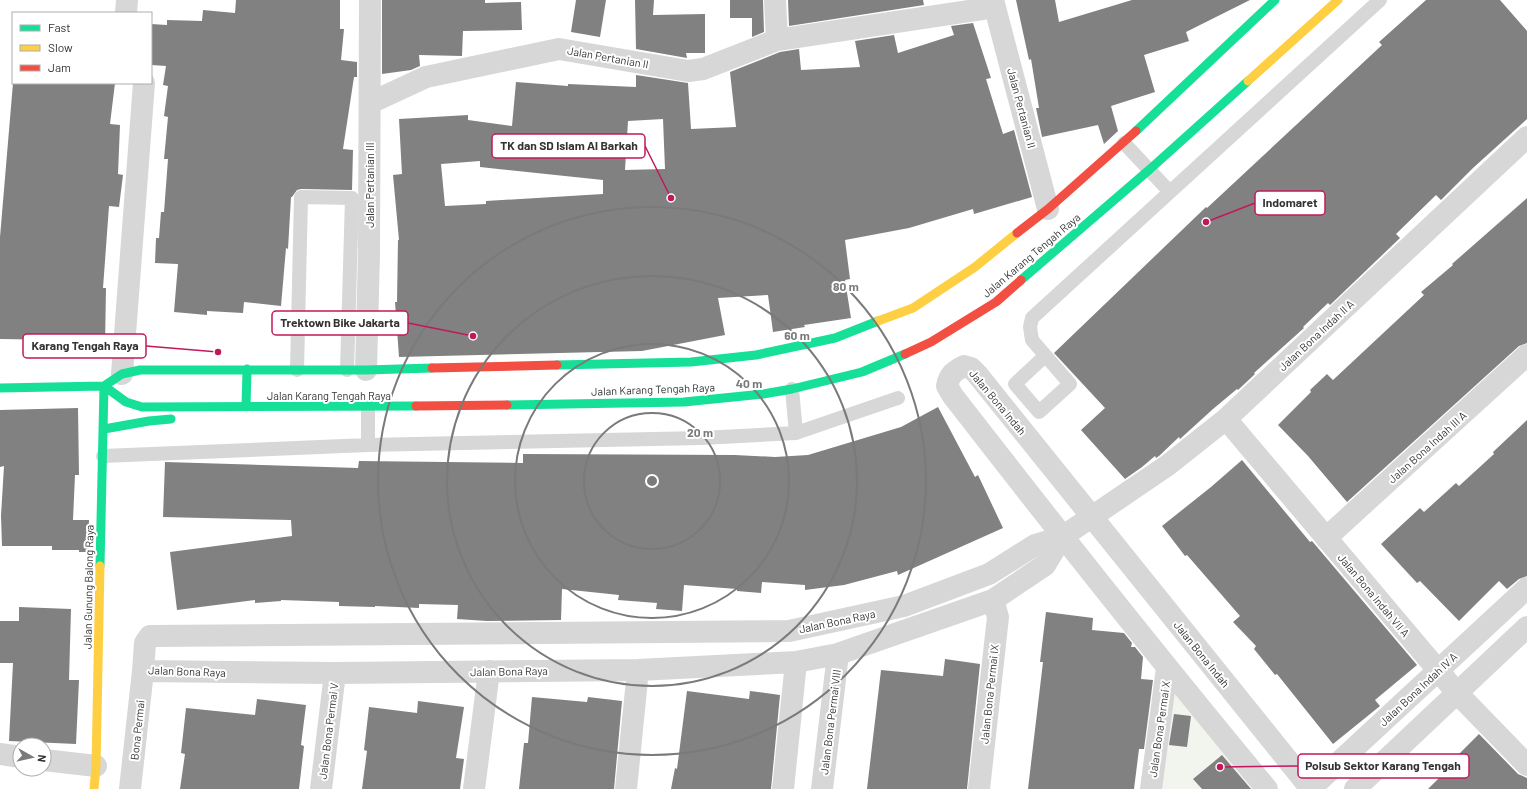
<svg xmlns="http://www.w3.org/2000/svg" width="1527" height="789" font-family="Barlow,sans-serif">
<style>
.green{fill:#f1f5ed}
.building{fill:#818181;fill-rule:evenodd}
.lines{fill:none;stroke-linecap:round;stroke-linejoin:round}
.lane{stroke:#d7d7d7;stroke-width:14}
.street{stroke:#d7d7d7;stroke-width:22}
.fast{stroke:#16e098;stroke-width:9}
.slow{stroke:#ffcf43;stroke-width:9}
.jam{stroke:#f24e42;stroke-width:9}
.ring{fill:none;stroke:#7a7a7a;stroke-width:2}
.labels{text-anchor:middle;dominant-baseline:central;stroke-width:4;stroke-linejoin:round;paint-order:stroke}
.street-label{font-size:11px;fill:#333;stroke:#fff}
.centre{fill:#7a7a7a;stroke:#fff;stroke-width:2}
.ring-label{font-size:12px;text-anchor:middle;font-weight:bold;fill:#7a7a7a;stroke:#fff;stroke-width:4;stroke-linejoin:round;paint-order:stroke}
.leader{fill:none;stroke:#c2185b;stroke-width:1.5}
.callout-dot{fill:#c2185b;stroke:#fff;stroke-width:1.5}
.callout{fill:#fff;stroke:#c2185b;stroke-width:1.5}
.callout-label{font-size:12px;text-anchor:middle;font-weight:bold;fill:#333}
</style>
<rect width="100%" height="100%" fill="#fff"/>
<path class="green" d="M 1172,689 L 1257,789 L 1159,789 Z"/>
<path class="building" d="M 236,0 L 340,0 L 340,29 L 344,29 L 341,60 L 357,62 L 357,77 L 354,77 L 343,149 L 353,150 L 352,190 L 301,189 L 297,190 L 292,197 L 291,197 L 288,249 L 286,248 L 281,306 L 244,302 L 243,313 L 207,311 L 207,315 L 174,312 L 178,264 L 155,263 L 156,238 L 159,238 L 161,212 L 164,212 L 168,159 L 164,159 L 168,117 L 164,116 L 168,86 L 163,85 L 166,66 L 151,65 L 151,24 L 167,25 L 167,20 L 202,21 L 203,10 L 235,13 Z
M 382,0 L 485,0 L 485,3 L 521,2 L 522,30 L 463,31 L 462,56 L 419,55 L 420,66 L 411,70 L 382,74 Z
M 576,0 L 606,0 L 600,37 L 571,32 Z
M 635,0 L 654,0 L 653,15 L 705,14 L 705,53 L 686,53 L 687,58 L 636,49 Z
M 730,0 L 763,0 L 764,32 L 752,37 L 752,18 L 730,18 Z
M 788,0 L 923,0 L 924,5 L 789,26 Z
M 1016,0 L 1055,0 L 1059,22 L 1132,0 L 1250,0 L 1186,32 L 1189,41 L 1144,55 L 1155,92 L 1111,106 L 1118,131 L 1104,144 L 1098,125 L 1042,137 L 1036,108 L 1039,108 L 1031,59 L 1029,60 Z
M 1426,0 L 1500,0 L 1527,31 L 1527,119 L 1473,168 L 1441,200 L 1436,195 L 1396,234 L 1400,238 L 1330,305 L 1328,303 L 1303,327 L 1304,328 L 1254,373 L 1255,374 L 1238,390 L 1237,389 L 1213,409 L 1180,439 L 1179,437 L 1159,456 L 1156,458 L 1155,456 L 1142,467 L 1125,479 L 1081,430 L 1105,408 L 1054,353 L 1206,207 L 1207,208 L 1382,45 L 1379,42 Z
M 973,23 L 991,78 L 986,79 L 1003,134 L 1014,130 L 1032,197 L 974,214 L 973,209 L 909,228 L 845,240 L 850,279 L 845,280 L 851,318 L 804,325 L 805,327 L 773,332 L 768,295 L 718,298 L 725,335 L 642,351 L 399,357 L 395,302 L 397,302 L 398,240 L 399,240 L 393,175 L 402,174 L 399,119 L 468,115 L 468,120 L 512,126 L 516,82 L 568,86 L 568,84 L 636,87 L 636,75 L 688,83 L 691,129 L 736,127 L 730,72 L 780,52 L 799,49 L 801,70 L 860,67 L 855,41 L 894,35 L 898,53 L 954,35 L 951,26 ZM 663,119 L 665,169 L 625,170 L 628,121 ZM 480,161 L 480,167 L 603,180 L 603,194 L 486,201 L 486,204 L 445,206 L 441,164 Z
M 13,83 L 115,83 L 110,124 L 120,125 L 118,174 L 123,175 L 119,207 L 109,206 L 103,288 L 106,288 L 105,345 L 62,344 L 62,340 L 0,339 L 0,237 Z
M 1527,198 L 1527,343 L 1519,346 L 1347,502 L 1308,456 L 1278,425 L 1311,392 L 1310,390 L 1327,374 L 1333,380 L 1424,295 L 1421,292 L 1453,265 L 1452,264 Z
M 938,407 L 975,477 L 978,475 L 1003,528 L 898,575 L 897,571 L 844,585 L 805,590 L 805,585 L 762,582 L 761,593 L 737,591 L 737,589 L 684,585 L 682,611 L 656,609 L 657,603 L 618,600 L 619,595 L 562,589 L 561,620 L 487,621 L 457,619 L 458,605 L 419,604 L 419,608 L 375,606 L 375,607 L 339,606 L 339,602 L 281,600 L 281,601 L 255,603 L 255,600 L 177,610 L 170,552 L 292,536 L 291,520 L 163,517 L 165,462 L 358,468 L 359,461 L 523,463 L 523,454 L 735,455 L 775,457 L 808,455 L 901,427 Z
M 78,408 L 79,475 L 75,475 L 73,520 L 89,520 L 88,552 L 79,552 L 79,550 L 52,550 L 52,546 L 2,546 L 1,516 L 4,466 L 0,467 L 0,410 Z
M 1527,420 L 1527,576 L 1519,579 L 1507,589 L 1499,581 L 1459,621 L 1420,581 L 1417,583 L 1381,544 L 1420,508 L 1424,512 L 1456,483 L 1459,486 L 1494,454 L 1493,452 Z
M 1242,460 L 1310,542 L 1312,541 L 1417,665 L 1375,700 L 1380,706 L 1333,744 L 1277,674 L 1275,675 L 1254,649 L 1256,646 L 1233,622 L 1240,616 L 1187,555 L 1185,556 L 1162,526 L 1211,487 Z
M 19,607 L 71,609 L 69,680 L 79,680 L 76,744 L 9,741 L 13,663 L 0,663 L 0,621 L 19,621 Z
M 1046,612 L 1093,618 L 1092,630 L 1124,633 L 1132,643 L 1131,647 L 1135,647 L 1143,657 L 1141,679 L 1153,680 L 1144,749 L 1139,749 L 1134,789 L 1028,789 L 1043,662 L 1040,662 Z
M 945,659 L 980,664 L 967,789 L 867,789 L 881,670 L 943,676 Z
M 687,691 L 749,699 L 750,691 L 780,695 L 771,789 L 671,789 L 675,768 L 677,769 Z
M 532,697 L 587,702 L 588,697 L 622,701 L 614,789 L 519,789 L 524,743 L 528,743 Z
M 257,699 L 306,705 L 301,745 L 304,746 L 299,789 L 180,789 L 185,754 L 181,753 L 186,708 L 255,715 Z
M 418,701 L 464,707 L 456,758 L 464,759 L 460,789 L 362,789 L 367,751 L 364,750 L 369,707 L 417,713 Z
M 1174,714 L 1191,716 L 1187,747 L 1169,745 Z
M 1479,734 L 1518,774 L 1527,778 L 1527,789 L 1428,789 L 1447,770 L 1445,768 Z
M 1222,755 L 1251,789 L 1202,789 L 1193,779 Z"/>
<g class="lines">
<path class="lane" d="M 1124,143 L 1170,192
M 1045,356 L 1015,384 L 1039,412 L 1070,384 L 1032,340 L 1030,327 L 1032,318 L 1380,0
M 297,370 L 301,197 L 352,198 L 347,370
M 368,407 L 368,445 L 702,438 L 796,433 L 792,389
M 796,433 L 898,398
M 103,456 L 368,445"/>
<path class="street" d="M 993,0 L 1048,209
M 126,13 L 127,0
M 777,40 L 995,7
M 370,103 L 426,77 L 559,49 L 688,71 L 703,69 L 777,40 L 775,0
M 366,370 L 369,253 L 370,0
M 122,374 L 144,83
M 1226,419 L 1426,656 L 1457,693 L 1527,765
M 1326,538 L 1527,355
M 143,671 L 335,673 L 638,670 L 796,662 L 838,654 L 993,600 L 1045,565 L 1062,537
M 0,754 L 20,757
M 44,760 L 96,766
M 130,789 L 143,671 L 145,643 L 150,636 L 789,631 L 904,606 L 989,574 L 1035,545 L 1062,537 L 1168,465 L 1226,419 L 1527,137
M 321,789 L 335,673
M 474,789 L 489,671
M 626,789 L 638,670
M 783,789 L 796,662
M 822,789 L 838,654
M 979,789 L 998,617 L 993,600
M 1151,789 L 1167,668
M 1267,789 C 1160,660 1056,529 953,396 L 947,386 C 949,375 954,371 964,366 L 971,368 L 977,374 L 1311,789
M 1310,789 L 1527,588
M 1355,789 L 1527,627"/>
<path class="fast" d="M 1136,131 L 1275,0
M 1021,280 L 1149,170 L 1248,81
M 557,365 L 691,362 L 756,355 L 835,338 L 878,321
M 104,386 L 126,402 L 142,407 L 416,406
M 0,388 L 104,386 L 122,374 L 140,370 L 366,370 L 432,368
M 507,405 L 684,402 L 763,394 L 792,389 L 862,372 L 905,354
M 246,407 L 247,369
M 104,429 L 149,421 L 171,419
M 100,566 L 104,386"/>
<path class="slow" d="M 1248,81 L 1338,0
M 878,321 L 913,308 L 975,267 L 1017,233
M 94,789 L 96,766 L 100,566"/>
<path class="jam" d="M 1017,233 L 1048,209 L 1136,131
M 905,354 L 931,342 L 996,302 L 1021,280
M 432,368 L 557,365
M 416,406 L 507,405"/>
</g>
<g class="ring">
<circle cx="652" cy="481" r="68"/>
<circle cx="652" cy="481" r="137"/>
<circle cx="652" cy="481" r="205"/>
<circle cx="652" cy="481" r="274"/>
</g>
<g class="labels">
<g class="street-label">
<text transform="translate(608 57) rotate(10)">Jalan Pertanian II</text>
<text transform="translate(1022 108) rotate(75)">Jalan Pertanian II</text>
<text transform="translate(369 185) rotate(-90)">Jalan Pertanian III</text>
<text transform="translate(1031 255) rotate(-40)">Jalan Karang Tengah Raya</text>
<text transform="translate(1316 335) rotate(-43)">Jalan Bona Indah II A</text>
<text transform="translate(653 389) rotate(-2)">Jalan Karang Tengah Raya</text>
<text x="329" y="395">Jalan Karang Tengah Raya</text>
<text transform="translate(998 402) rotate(50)">Jalan Bona Indah</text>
<text transform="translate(1427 447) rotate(-42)">Jalan Bona Indah III A</text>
<text transform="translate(88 587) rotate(-89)">Jalan Gunung Balong Raya</text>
<text transform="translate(1374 595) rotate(50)">Jalan Bona Indah VII A</text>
<text transform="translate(837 621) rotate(-12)">Jalan Bona Raya</text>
<text transform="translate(1202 654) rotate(51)">Jalan Bona Indah</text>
<text transform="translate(187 671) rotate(2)">Jalan Bona Raya</text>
<text transform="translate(509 671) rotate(-1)">Jalan Bona Raya</text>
<text transform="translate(1418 689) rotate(-43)">Jalan Bona Indah IV A</text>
<text transform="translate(989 694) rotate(-84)">Jalan Bona Permai IX</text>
<text transform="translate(830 722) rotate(-83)">Jalan Bona Permai VIII</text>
<text transform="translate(1159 729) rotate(-82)">Jalan Bona Permai X</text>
<text transform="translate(137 730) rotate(-84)">Bona Permai</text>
<text transform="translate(328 731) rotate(-83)">Jalan Bona Permai V</text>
</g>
</g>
<circle cx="652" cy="481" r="6" class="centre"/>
<g class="ring-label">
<text x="846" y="291">80 m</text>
<text x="797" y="340">60 m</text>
<text x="749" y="388">40 m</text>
<text x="700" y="437">20 m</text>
</g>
<path class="leader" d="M671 198L645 146M1206 222L1255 203M473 336L408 323M218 352L146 346M1220 767L1298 766"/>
<g class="callout-dot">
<circle cx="671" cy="198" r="4"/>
<circle cx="1206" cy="222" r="4"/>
<circle cx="473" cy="336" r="4"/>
<circle cx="218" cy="352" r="4"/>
<circle cx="1220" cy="767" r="4"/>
</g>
<g class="callout">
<rect x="492" y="134" width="153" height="24" rx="4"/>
<rect x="1255" y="191" width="70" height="24" rx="4"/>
<rect x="272" y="311" width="136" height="24" rx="4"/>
<rect x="23" y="334" width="123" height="24" rx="4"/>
<rect x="1298" y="754" width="171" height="24" rx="4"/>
</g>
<g class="callout-label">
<text x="569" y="150">TK dan SD Islam Al Barkah</text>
<text x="1290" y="207">Indomaret</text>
<text x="340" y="327">Trektown Bike Jakarta</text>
<text x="85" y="350">Karang Tengah Raya</text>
<text x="1383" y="770">Polsub Sektor Karang Tengah</text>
</g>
<rect x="12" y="12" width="140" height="72" fill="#ffffff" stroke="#adadad"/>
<rect x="20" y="25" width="20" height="6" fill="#16e098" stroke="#adadad"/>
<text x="48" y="32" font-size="12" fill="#333333">Fast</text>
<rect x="20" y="45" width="20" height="6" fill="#ffcf43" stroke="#adadad"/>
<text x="48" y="52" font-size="12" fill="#333333">Slow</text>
<rect x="20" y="65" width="20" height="6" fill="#f24e42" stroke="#adadad"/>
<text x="48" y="72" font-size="12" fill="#333333">Jam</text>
<g transform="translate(32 757) rotate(98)"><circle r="19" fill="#ffffff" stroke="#adadad"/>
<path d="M0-3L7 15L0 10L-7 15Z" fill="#7a7a7a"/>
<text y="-6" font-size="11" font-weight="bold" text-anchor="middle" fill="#333333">N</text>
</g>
</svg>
